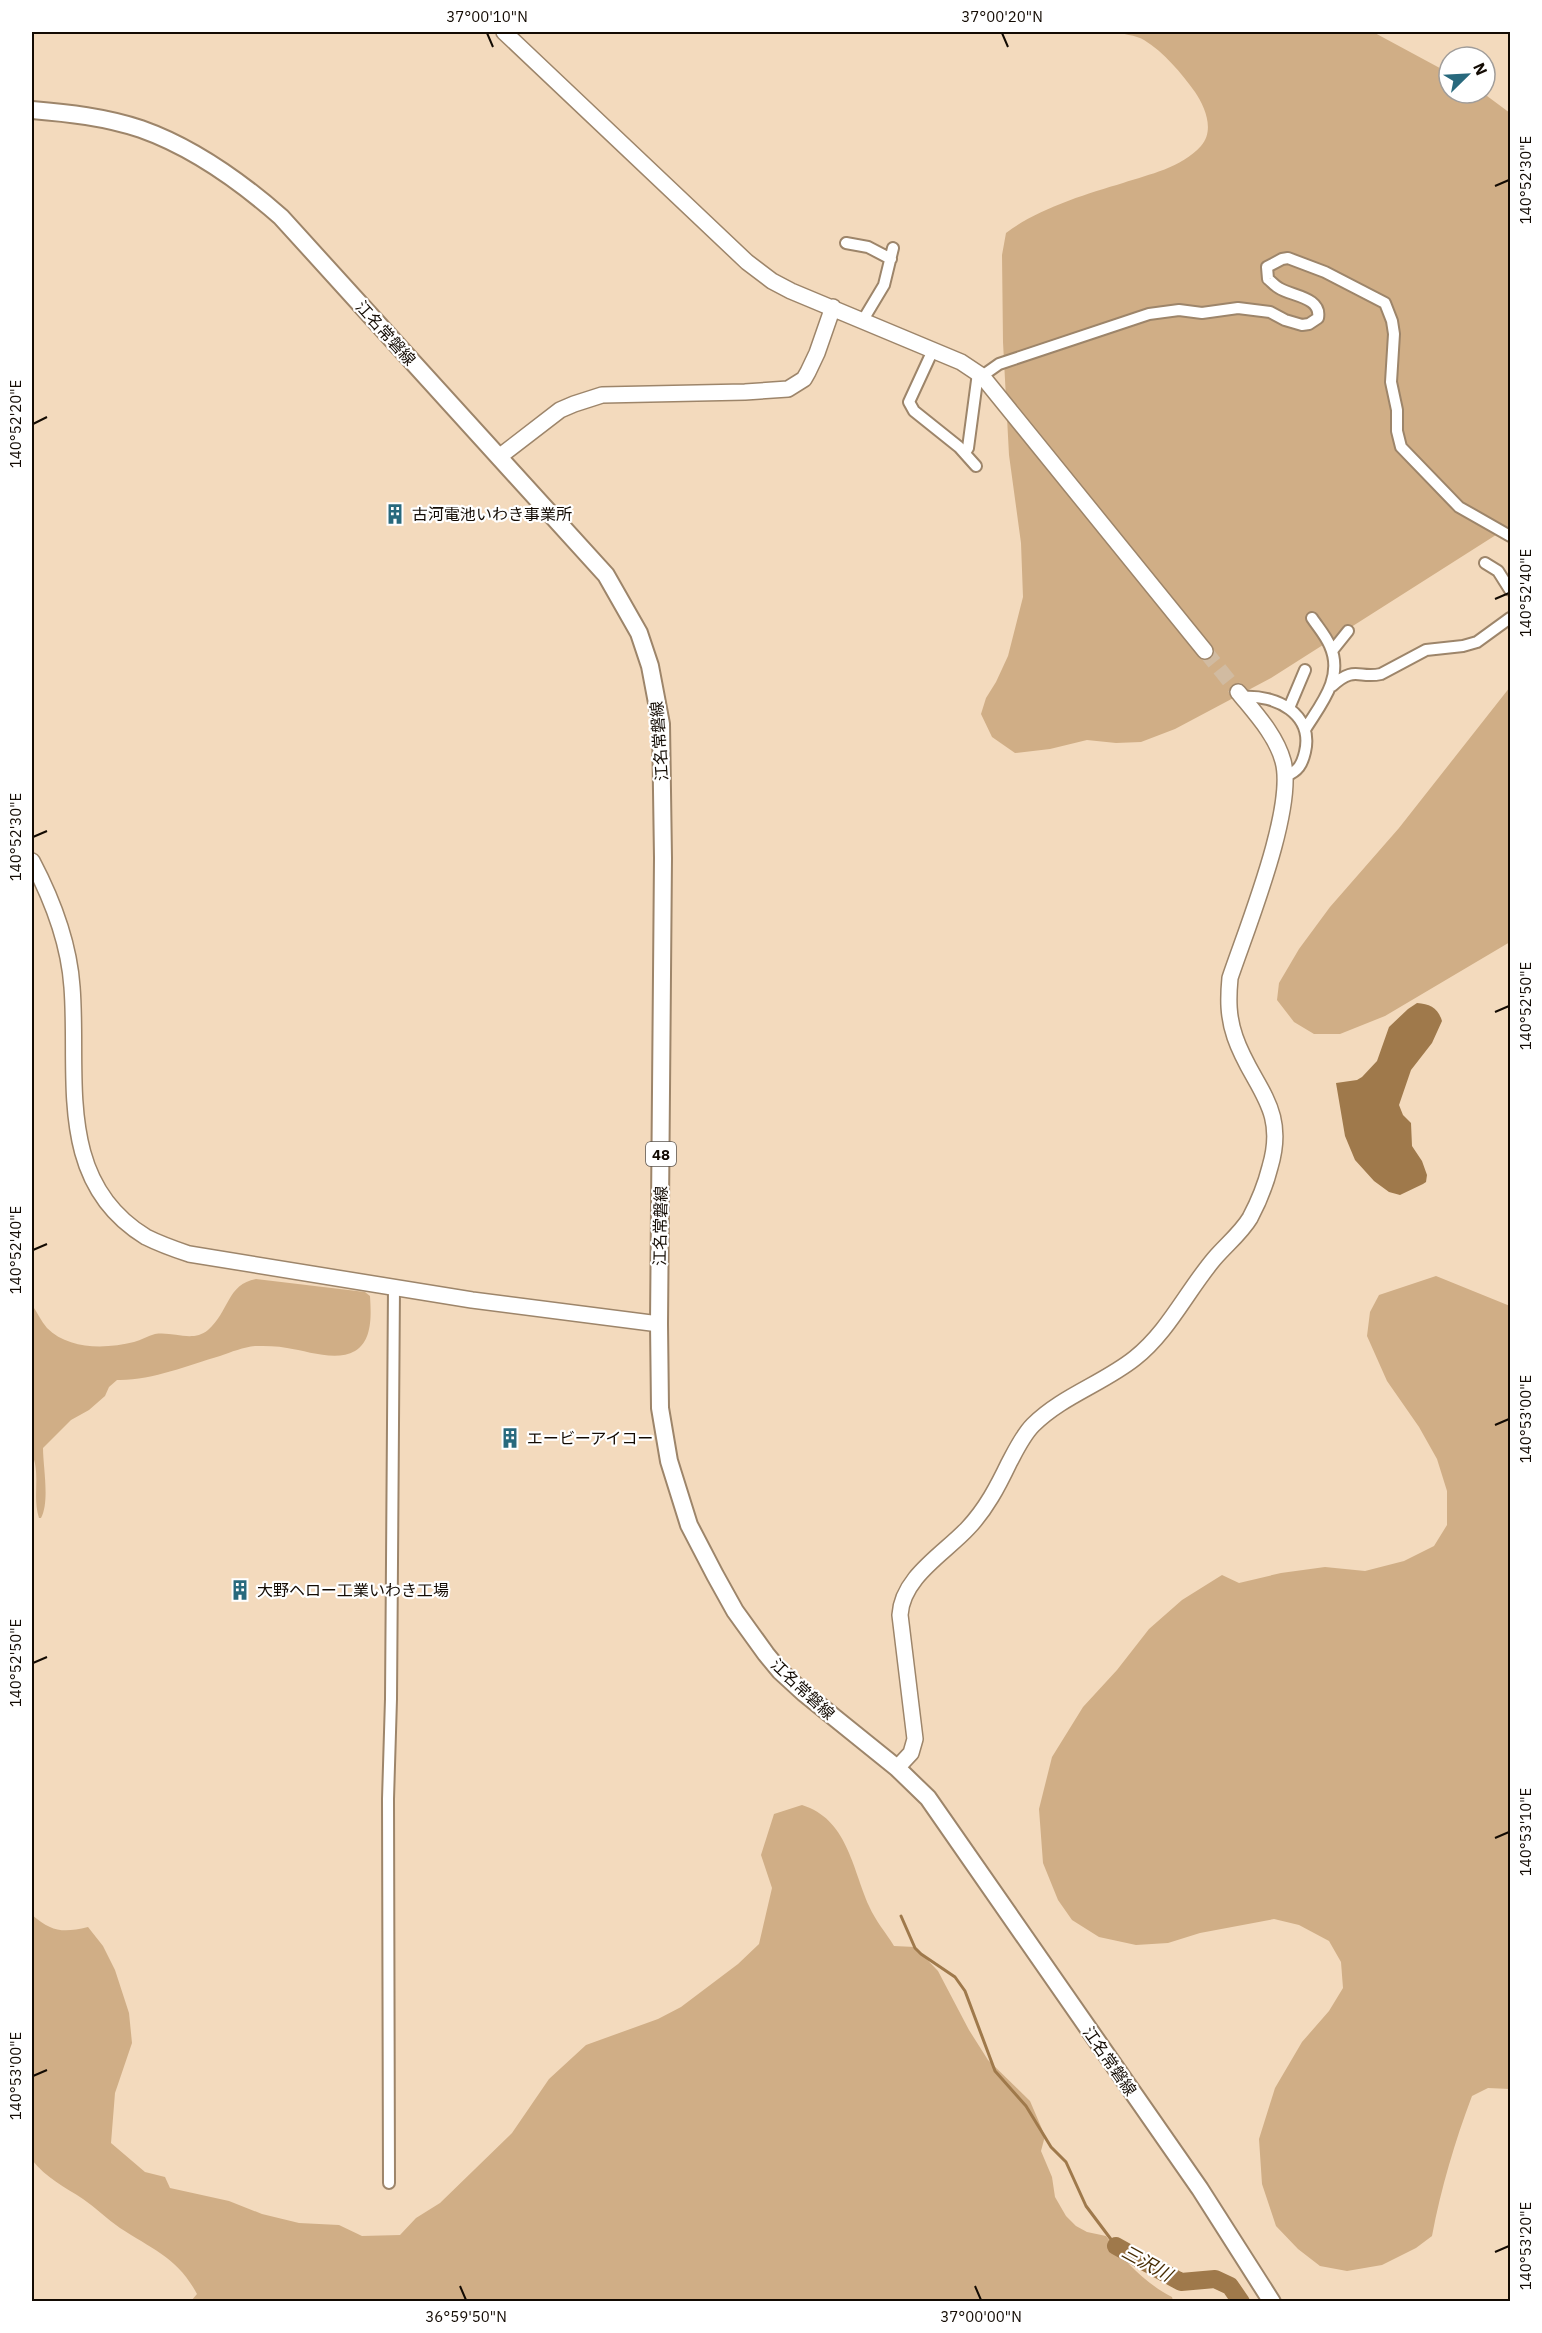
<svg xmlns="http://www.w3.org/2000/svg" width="1542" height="2333" font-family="'IBM Plex Sans','Noto Sans JP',sans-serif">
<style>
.green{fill:#d0ae86}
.water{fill:#9f794b}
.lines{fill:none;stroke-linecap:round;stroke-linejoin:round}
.stream{stroke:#9f794b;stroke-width:3}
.river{stroke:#9f794b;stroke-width:18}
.secondary-tunnel{stroke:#d1bba1;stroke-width:15;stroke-dasharray:15 8;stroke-linecap:butt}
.street-casing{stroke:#9d856a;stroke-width:14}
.secondary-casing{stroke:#9d856a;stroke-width:18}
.primary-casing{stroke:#9d856a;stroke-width:20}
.street{stroke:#fff;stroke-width:10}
.secondary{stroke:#fff;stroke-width:15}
.primary{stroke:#fff;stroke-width:16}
.ticks{fill:none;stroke:#130b03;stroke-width:2}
.labels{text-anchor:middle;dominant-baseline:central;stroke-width:4.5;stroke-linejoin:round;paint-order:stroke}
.shield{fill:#fff;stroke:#5a544f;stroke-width:1.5}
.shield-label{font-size:15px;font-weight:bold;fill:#130b03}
.street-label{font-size:16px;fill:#130b03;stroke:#fff}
.poi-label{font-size:16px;fill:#130b03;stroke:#fff;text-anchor:start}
.water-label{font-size:18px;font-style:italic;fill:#462b02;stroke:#fff}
.neatline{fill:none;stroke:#130b03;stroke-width:2}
.ticks-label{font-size:15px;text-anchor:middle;fill:#130b03}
</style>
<rect width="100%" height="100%" fill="#f3dabd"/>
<path class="green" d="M 1113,32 L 1373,32 L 1449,73 L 1449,93 L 1483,93 L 1510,113 L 1510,526 L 1271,678 L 1175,729 L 1141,742 L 1116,743 L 1087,740 L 1050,749 L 1015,753 L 992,737 L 981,714 L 986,698 L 996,682 L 1008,656 L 1023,597 L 1021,543 L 1009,455 L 1003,342 L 1002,255 L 1006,233 C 1037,209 1086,194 1123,183 C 1150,174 1181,168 1201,146 C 1215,130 1205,107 1195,92 C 1181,73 1164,52 1144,40 C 1136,35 1122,34 1113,32 Z
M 1510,687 L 1510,942 L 1385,1016 L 1340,1034 L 1314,1034 L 1294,1022 L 1277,1000 L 1279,983 L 1299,949 L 1330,907 L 1399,828 Z
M 1436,1276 L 1510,1306 L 1510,2089 L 1488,2088 L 1472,2096 C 1455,2141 1441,2188 1432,2236 L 1416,2248 L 1382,2265 L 1347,2271 L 1320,2266 L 1298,2249 L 1276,2226 L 1262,2184 L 1259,2139 L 1275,2088 L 1302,2042 L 1329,2011 L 1343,1988 L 1341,1962 L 1329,1941 L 1299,1925 L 1274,1919 L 1200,1933 L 1168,1943 L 1136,1945 L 1099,1937 L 1072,1920 L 1058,1900 L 1043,1863 L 1039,1809 L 1052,1757 L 1083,1707 L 1117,1670 L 1149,1629 L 1182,1600 L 1222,1575 L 1239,1583 L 1281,1573 L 1325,1567 L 1365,1571 L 1404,1561 L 1434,1546 L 1447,1525 L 1447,1491 L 1437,1459 L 1419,1427 L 1387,1381 L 1367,1336 L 1370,1312 L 1379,1295 Z
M 256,1279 L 365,1292 L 370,1296 C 371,1314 373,1340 355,1351 C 336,1362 308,1351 287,1348 C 277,1346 266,1346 255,1346 C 244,1347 231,1352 220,1356 C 188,1365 151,1381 117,1380 L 109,1387 L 105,1396 L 89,1410 L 71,1420 L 43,1448 C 43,1467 50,1501 41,1518 L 39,1518 C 32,1497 41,1474 32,1454 L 32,1305 C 37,1312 41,1321 47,1328 C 69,1350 106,1349 134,1342 C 141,1340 148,1336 155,1334 C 174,1331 192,1343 208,1330 C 229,1312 227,1284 256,1279 Z
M 802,1805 C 847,1819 852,1867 869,1906 C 875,1920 886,1933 894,1946 L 915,1947 L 938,1971 L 969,2030 L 988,2060 L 1030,2101 L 1045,2136 L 1041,2151 L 1052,2177 L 1055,2197 L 1066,2216 L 1076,2226 L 1087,2232 L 1106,2236 C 1125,2261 1143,2282 1172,2297 L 1173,2301 L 191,2301 L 197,2294 C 178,2258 152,2249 120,2228 C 107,2219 96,2208 83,2199 C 65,2187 46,2178 32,2160 L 32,1915 C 52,1932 63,1933 88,1927 L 103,1946 L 115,1970 L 129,2013 L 132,2043 L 115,2093 L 111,2143 L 145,2172 L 165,2177 L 170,2188 L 229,2201 L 262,2214 L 299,2223 L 339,2225 L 362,2236 L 400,2235 L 416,2218 L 440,2203 L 512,2133 L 549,2079 L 586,2045 L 658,2019 L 681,2007 L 738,1964 L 759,1944 L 772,1888 L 761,1855 L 774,1814 Z"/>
<path class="water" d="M 1417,1003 C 1430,1004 1438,1008 1442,1021 L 1432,1043 L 1411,1070 L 1399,1105 L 1403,1115 L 1411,1123 L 1412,1146 L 1422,1161 L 1427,1175 L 1426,1182 L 1423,1184 L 1400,1195 L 1389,1192 L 1374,1181 L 1355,1160 L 1345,1136 L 1336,1083 L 1357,1080 L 1362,1077 L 1377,1061 L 1389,1027 L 1408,1009 Z"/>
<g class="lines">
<path class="stream" d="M 901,1916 L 915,1948 L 921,1954 L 955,1977 L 965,1991 L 995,2071 L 1026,2106 L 1051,2147 L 1066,2162 L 1086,2206 L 1116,2246"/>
<path class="river" d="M 1116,2246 L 1181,2282 L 1215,2279 L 1230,2286 L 1241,2302"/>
<path class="secondary-tunnel" d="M 1205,651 L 1238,692"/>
<g class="street-casing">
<path id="street" d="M 846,243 L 868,247 L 891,259
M 863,320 L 884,285 L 893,248
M 933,350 L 909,402 L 914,411 L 959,447 L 976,466
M 982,376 L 999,364 L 1149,314 L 1179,310 L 1202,313 L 1238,308 L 1270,312 L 1285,320 L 1302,325 L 1309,324 L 1318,318 C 1322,297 1291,296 1279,288 C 1275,286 1272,282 1268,279 L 1267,267 L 1282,259 L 1288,258 L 1325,272 L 1385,303 L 1392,321 L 1394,334 L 1391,382 L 1397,410 L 1397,431 L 1401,447 L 1459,507 L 1510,536
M 965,453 L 968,448 L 978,373
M 1485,563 L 1498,571 L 1510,590
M 1332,651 L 1348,631
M 1332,686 C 1355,665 1358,679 1381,674 L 1426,650 L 1463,646 L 1477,642 L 1510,618
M 1242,697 C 1276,694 1314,714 1305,752 C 1302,765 1298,771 1286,776
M 1289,708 L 1305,670
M 1306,728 C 1321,704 1344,677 1330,646 C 1326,636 1318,627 1312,618
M 389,2183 L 388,1799 L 391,1699 L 394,1287"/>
</g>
<g class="secondary-casing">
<path id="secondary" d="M 504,32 L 747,262 L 772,281 L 791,291 L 961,362 L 982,376 L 1205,651
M 499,457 L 560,410 L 574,404 L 602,395 L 745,392 L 788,389 L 804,379 L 808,372 L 817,353 L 833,307
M 32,861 C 52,899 69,943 72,987 C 79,1076 54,1181 146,1237 C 160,1244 174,1249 189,1254 L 472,1300 L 659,1324
M 897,1768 L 911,1753 L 915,1739 L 900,1615 C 902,1577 945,1553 968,1528 C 986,1509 998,1486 1009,1463 C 1016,1450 1023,1435 1033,1425 C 1062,1396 1104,1383 1135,1358 C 1168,1332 1187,1291 1214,1259 C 1226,1245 1241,1233 1250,1218 C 1258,1203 1266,1183 1270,1167 C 1288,1107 1252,1087 1235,1037 C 1228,1017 1228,999 1230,978 C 1246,930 1296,808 1283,761 C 1276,735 1255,713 1238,692"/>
</g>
<g class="primary-casing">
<path id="primary" d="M 32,110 C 68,113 105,117 141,129 C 192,147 240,181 281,217 L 606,575 L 639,633 L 650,666 L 661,724 L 663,858 L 659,1324 L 660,1408 L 669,1461 L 689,1525 L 715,1575 L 735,1611 L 766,1654 L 780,1671 L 804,1693 L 897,1768 L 928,1798 L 1200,2189 L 1272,2302"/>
</g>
<use href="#street" class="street"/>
<use href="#secondary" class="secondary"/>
<use href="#primary" class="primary"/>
</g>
<path class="ticks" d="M 487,33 L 493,47M 1002,33 L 1008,47M 1495,186 L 1509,180M 33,424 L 47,417M 1495,599 L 1509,593M 33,837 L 47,831M 1495,1012 L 1509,1006M 33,1250 L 47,1244M 1495,1425 L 1509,1419M 33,1663 L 47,1657M 1495,1838 L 1509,1832M 33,2076 L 47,2070M 1495,2252 L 1509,2246M 460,2286 L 466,2300M 975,2286 L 981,2300"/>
<defs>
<g id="building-bare" transform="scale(1.62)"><path d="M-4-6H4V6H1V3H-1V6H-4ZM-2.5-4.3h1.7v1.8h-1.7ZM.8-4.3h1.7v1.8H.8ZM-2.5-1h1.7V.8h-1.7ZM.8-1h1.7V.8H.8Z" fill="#28697d" stroke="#fff" stroke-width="2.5" paint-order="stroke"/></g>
</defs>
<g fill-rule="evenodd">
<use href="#building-bare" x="395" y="514"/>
<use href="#building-bare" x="510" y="1438"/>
<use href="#building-bare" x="240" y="1590"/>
</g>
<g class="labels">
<rect class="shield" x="646" y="1142" width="30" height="24" rx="4.5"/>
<g class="shield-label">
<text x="661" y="1154">48</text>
</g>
<g class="street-label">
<text transform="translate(386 333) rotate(48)">江名常磐線</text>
<text transform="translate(659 741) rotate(-94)">江名常磐線</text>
<text transform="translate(660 1226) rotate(-89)">江名常磐線</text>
<text transform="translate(803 1689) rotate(43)">江名常磐線</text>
<text transform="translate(1110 2061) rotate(55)">江名常磐線</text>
</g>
<g class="poi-label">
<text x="412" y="514">古河電池いわき事業所</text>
<text x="527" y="1438">エービーアイコー</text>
<text x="257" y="1590">大野ヘロー工業いわき工場</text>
</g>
<g class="water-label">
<text transform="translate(1147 2263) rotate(29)">三沢川</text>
</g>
</g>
<rect width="1542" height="2333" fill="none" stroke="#ffffff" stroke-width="66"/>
<g transform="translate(1467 75) rotate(66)"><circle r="28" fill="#ffffff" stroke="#a19d9a" stroke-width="1.5"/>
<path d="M0-4.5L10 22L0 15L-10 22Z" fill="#28697d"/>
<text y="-9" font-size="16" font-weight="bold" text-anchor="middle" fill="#130b03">N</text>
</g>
<rect x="33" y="33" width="1476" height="2267" class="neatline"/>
<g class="ticks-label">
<text x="487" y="22">37°00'10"N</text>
<text x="1002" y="22">37°00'20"N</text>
<text transform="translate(1526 180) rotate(-90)" y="5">140°52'30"E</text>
<text transform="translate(16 424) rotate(-90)" y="5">140°52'20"E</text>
<text transform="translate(1526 593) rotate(-90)" y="5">140°52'40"E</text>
<text transform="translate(16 837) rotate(-90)" y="5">140°52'30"E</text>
<text transform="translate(1526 1006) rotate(-90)" y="5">140°52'50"E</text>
<text transform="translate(16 1250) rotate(-90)" y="5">140°52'40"E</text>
<text transform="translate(1526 1419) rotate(-90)" y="5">140°53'00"E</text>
<text transform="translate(16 1663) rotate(-90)" y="5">140°52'50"E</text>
<text transform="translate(1526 1832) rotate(-90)" y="5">140°53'10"E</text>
<text transform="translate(16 2076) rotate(-90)" y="5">140°53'00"E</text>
<text transform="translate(1526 2246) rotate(-90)" y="5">140°53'20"E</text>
<text x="466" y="2322">36°59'50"N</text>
<text x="981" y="2322">37°00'00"N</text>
</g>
</svg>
